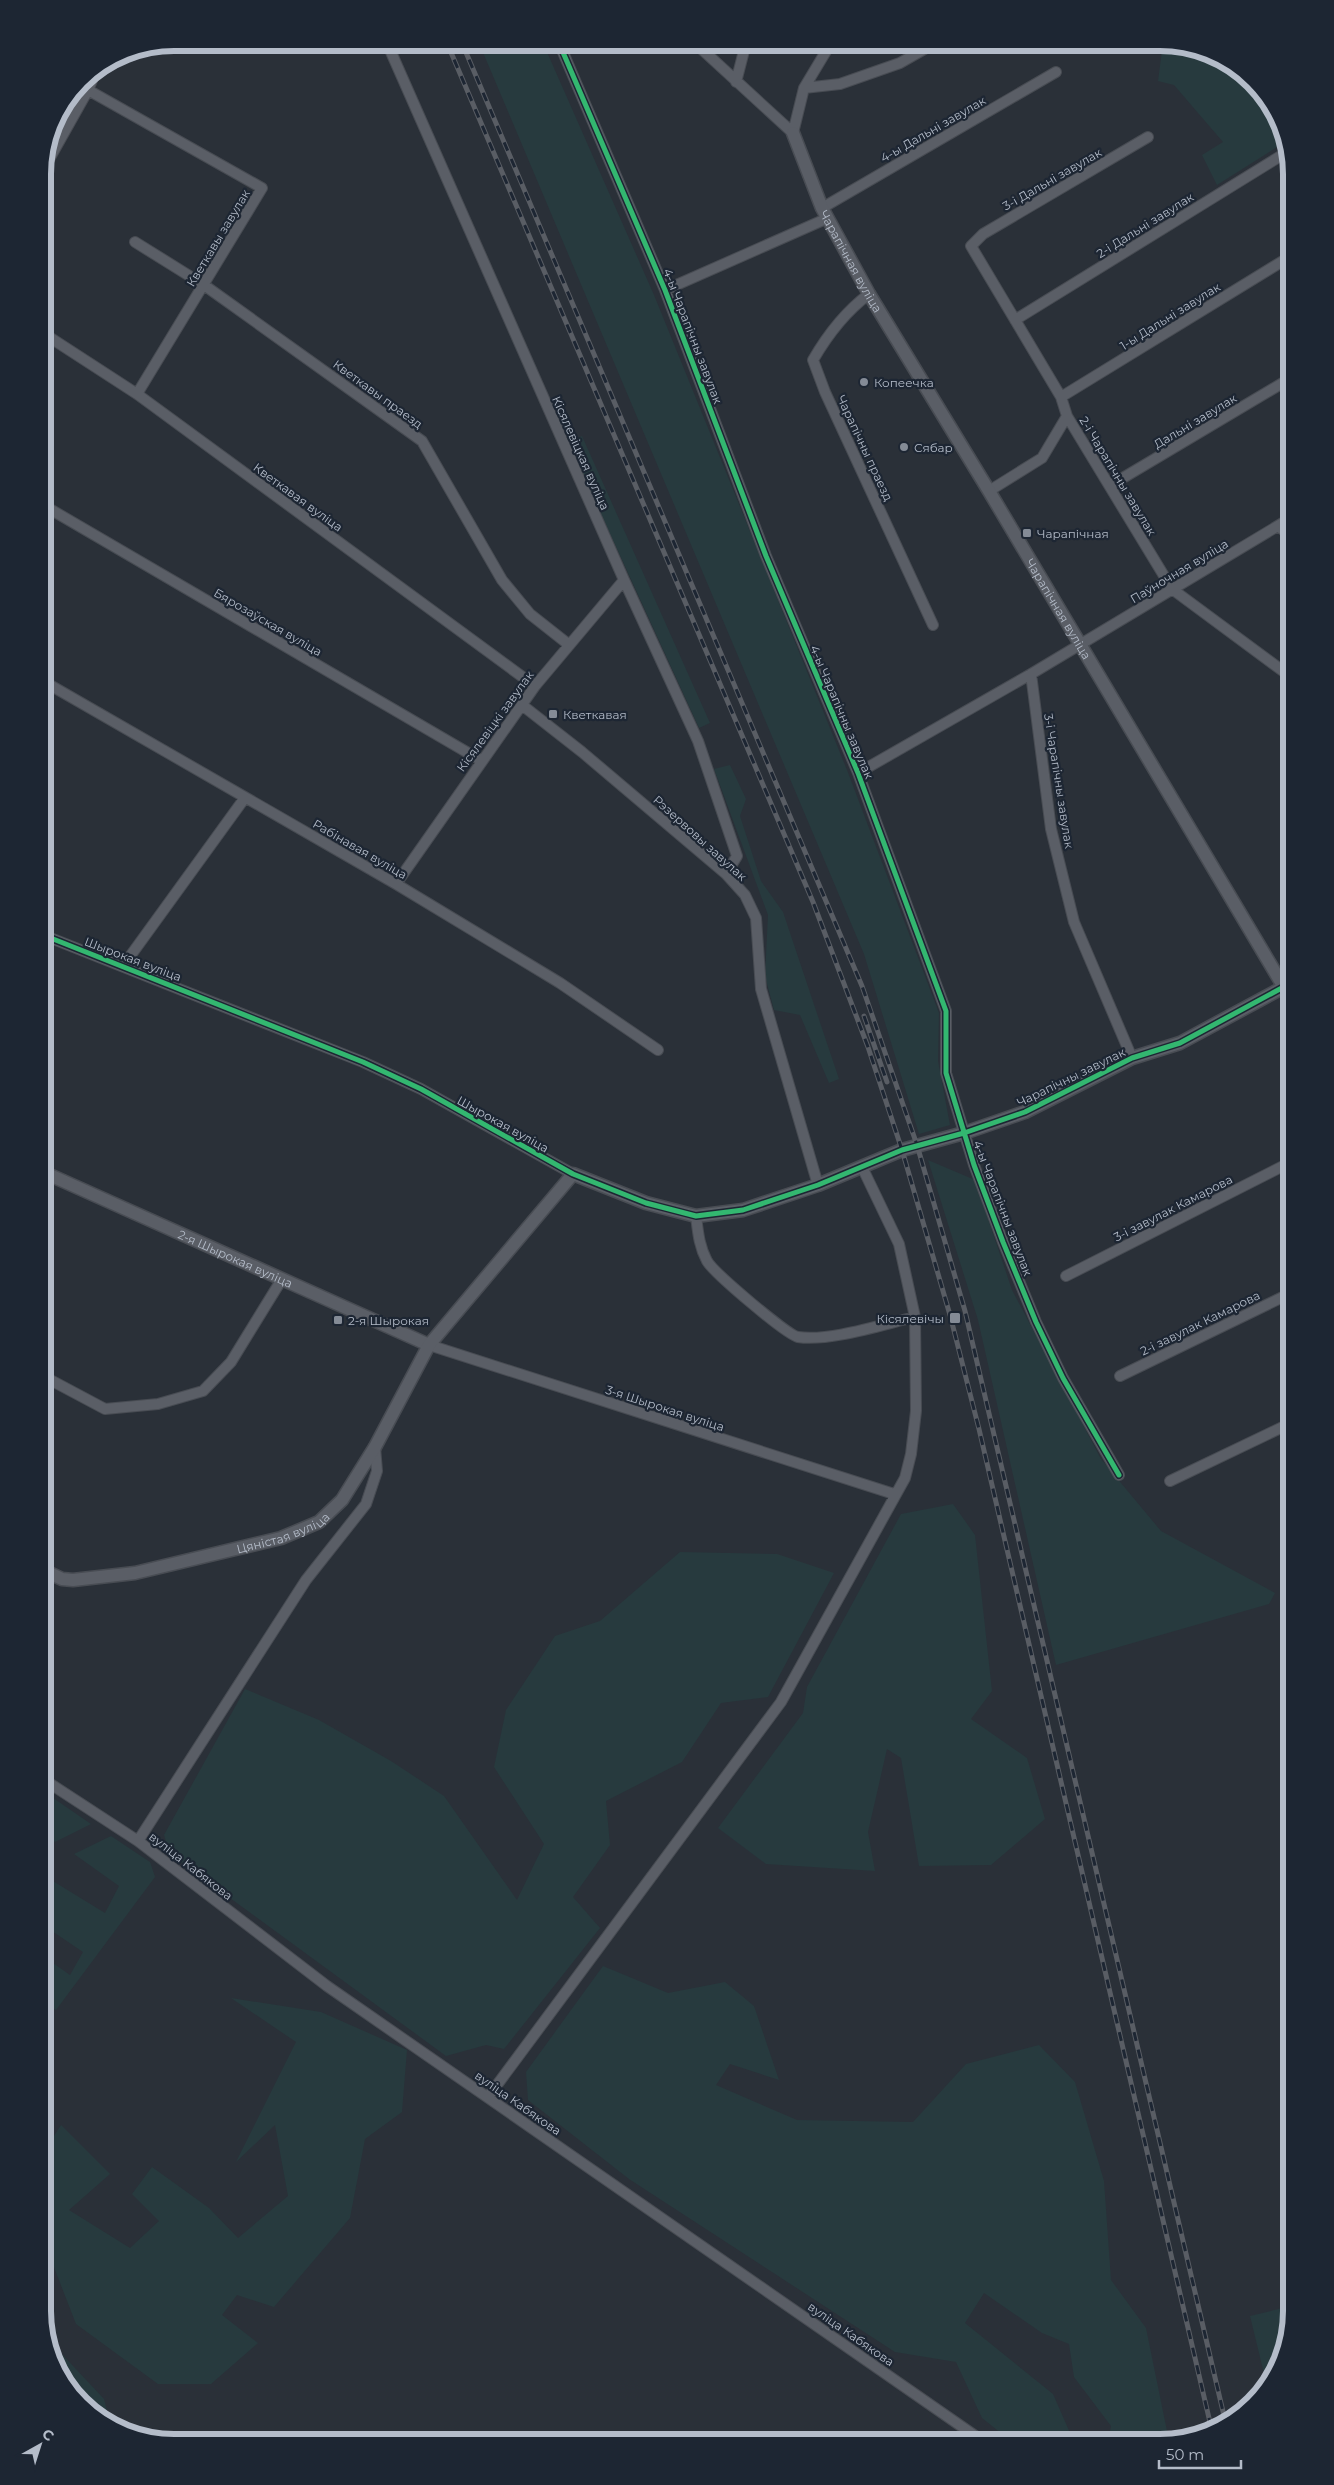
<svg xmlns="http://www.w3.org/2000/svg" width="1334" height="2485" font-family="Montserrat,sans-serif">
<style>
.green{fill:#273a3e}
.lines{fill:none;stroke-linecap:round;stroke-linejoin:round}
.minor-casing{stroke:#484c53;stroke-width:12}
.tertiary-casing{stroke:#484c53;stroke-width:15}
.minor{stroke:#5a5e66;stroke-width:10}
.tertiary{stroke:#5a5e66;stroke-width:12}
.rail-casing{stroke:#595d64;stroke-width:5}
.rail{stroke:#1d2633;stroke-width:3;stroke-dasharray:9;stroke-linecap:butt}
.cycleway-casing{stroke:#1d2633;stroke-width:8}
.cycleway{stroke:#33b770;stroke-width:5}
.poi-dot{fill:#848b96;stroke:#1d2633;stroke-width:2}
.labels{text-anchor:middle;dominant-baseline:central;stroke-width:4.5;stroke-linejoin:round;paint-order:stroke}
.street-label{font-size:12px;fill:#b4bcc9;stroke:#1d2633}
.poi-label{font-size:12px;fill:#b4bcc9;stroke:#1d2633;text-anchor:start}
.rim{fill:none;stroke:#b4bcc9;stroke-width:6}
</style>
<rect width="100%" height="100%" fill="#2a3038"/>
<path class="green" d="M 479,43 L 543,43 L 654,295 L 847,770 L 939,1013 L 938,1061 L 950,1125 L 919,1134 L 864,954 Z
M 1163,43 L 1233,65 L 1281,124 L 1285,142 L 1217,185 L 1202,155 L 1223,142 L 1174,85 L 1158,81 Z
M 582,436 L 710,723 L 699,728 L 568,442 Z
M 730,765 L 746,799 L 740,816 L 761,881 L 783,912 L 839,1079 L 829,1083 L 800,1015 L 774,1010 L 765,976 L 768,915 L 714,769 Z
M 928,1160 L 975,1180 L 1012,1290 L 1101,1459 L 1161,1531 L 1275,1593 L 1269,1604 L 1056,1665 L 978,1320 Z
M 953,1504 L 975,1535 L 992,1691 L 971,1719 L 1027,1758 L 1045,1819 L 991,1865 L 919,1866 L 901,1758 L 887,1749 L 868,1832 L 875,1871 L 766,1864 L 718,1828 L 803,1713 L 807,1687 L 901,1514 Z
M 680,1552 L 777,1554 L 834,1573 L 768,1697 L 721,1703 L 682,1762 L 606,1801 L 610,1845 L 573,1897 L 600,1928 L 504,2049 L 486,2045 L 446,2056 L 170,1854 L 164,1835 L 245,1689 L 319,1720 L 391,1761 L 444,1796 L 517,1900 L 544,1844 L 494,1767 L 506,1710 L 555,1636 L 600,1621 Z
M 43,1791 L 91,1824 L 55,1842 L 43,1835 Z
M 111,1836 L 150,1862 L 155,1877 L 56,2010 L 43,2001 L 43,1956 L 70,1975 L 83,1952 L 43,1925 L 43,1875 L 105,1913 L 119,1886 L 74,1854 Z
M 603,1966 L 668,1993 L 725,1982 L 754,2006 L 779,2080 L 730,2064 L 716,2085 L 797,2120 L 913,2122 L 966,2064 L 1039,2045 L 1075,2082 L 1104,2181 L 1111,2280 L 1146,2328 L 1169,2441 L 1108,2442 L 1111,2426 L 1074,2377 L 1069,2344 L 1042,2333 L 984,2293 L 965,2323 L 1053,2394 L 1074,2442 L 1012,2442 L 982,2418 L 956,2362 L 895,2352 L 629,2179 L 528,2100 L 526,2072 Z
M 231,1998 L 321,2012 L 407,2050 L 402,2112 L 365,2139 L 350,2218 L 274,2307 L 237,2295 L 222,2315 L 258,2343 L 211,2384 L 158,2384 L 76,2324 L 43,2239 L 43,2153 L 61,2125 L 110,2174 L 69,2210 L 130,2248 L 159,2221 L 132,2194 L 152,2167 L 209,2208 L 238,2238 L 288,2196 L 275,2125 L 236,2162 L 296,2042 Z
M 1291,2306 L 1269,2384 L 1267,2386 L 1250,2316 Z
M 49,2344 L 59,2351 L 104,2399 L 110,2423 L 101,2420 L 53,2361 Z"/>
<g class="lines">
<g class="minor-casing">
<path id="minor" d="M 387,43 L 624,580 L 698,741 L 737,856 L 726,874
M 559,43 L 665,290 L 766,556 L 858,773 L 946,1011 L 946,1073 L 974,1165 L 1003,1242 L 1036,1322 L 1063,1378 L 1119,1475
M 695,43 L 793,133 L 804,88 L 831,43
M 736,82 L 746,43
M 804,88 L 840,84 L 900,63 L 935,43
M 88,90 L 262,188 L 137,394
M 1148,137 L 983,234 L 971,246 L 1061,397 L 1067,416 L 1172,589 L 1291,677
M 43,170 L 88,90 L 96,71
M 822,208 L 1056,72
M 135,242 L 204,285 L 422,441 L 502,580 L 530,614 L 568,644
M 665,290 L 828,218
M 869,294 C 845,312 828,334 813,360 L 825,392 L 933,625
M 1015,320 L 1287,152
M 43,333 L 137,394 L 535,686
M 1061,397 L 1291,256
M 1111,485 L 1291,378
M 989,491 L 1042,458 L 1067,416
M 43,505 L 482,761
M 1278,526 L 1291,536
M 1031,674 L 1051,829 L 1074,922 L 1132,1058
M 43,681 L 396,884 L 560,983 L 658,1050
M 522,705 L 582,752 L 726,874 L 745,895 L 756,918 L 761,989 L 818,1185
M 858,773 L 1031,674 L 1291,518
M 396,884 L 535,686 L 624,580
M 43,935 L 363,1062 L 421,1089 L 573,1174
M 123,966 L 244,799
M 696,1216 C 698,1232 699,1246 707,1261 C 714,1273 787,1335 798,1337 C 829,1342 884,1324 915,1317
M 1066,1276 L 1291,1162
M 429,1345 L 894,1494
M 43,1376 L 105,1409 L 158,1404 L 203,1391 L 231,1362 L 282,1279
M 1120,1376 L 1291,1293
M 1170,1481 L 1291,1423
M 43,1779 L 138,1841 L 327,1986 L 984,2442
M 138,1841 L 306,1580 L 366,1504 L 377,1471 L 375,1447
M 488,2097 L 781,1702 L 905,1478 L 911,1454 L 916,1411 L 915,1317 L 899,1244 L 862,1167"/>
</g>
<g class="tertiary-casing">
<g id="tertiary">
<path id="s1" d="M 793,133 L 822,208 L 869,294 L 989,491 L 1291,999"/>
<path id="s2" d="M 43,1172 L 429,1345"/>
<path id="s3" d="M 43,1570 L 62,1579 L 73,1580 L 135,1573 L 281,1538 L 319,1522 L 342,1500 L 375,1447 L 429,1345 L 573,1174 L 646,1203 L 696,1216 L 743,1210 L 818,1185 L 902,1150 L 964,1133 L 1025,1112 L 1132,1058 L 1180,1043 L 1284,987"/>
</g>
</g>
<use href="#minor" class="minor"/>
<use href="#tertiary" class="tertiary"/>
<g class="rail-casing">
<path id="rail" d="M 447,43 L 813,902 L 868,1047 L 902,1150 L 950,1315 L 979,1429 L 1212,2431
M 462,43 L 862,986 L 917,1145 L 965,1311 L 1225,2420
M 864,1016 L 887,1082"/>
</g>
<use href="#rail" class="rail"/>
<g class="cycleway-casing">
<path id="cycleway" d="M 559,43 L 665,290 L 766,556 L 858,773 L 946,1011 L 946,1073 L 974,1165 L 1003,1242 L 1036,1322 L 1063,1378 L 1119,1475
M 43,935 L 363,1062 L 421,1089 L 573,1174 L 646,1203 L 696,1216 L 743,1210 L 818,1185 L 902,1150 L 964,1133 L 1025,1112 L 1132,1058 L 1180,1043 L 1291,983"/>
</g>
<use href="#cycleway" class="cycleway"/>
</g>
<g class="poi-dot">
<circle cx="864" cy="382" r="5"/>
<circle cx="904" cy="447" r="5"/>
<rect x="1022" y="528" width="10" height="10" rx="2.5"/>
<rect x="548" y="709" width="10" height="10" rx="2.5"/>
<rect x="949" y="1312" width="12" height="12" rx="2.5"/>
<rect x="333" y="1315" width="10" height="10" rx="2.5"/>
</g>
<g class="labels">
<g class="street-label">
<text transform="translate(933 129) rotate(-30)">4-ы Дальні завулак</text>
<text transform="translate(1052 179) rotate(-30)">3-і Дальні завулак</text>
<text transform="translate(1145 225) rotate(-32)">2-і Дальні завулак</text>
<text transform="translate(218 238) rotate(-59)">Кветкавы завулак</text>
<text stroke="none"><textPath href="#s1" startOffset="141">Чарапічная вуліца</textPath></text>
<text transform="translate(1170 316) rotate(-32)">1-ы Дальні завулак</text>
<text transform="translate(693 336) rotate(69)">4-ы Чарапічны завулак</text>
<text transform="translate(378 394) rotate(36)">Кветкавы праезд</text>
<text transform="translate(1195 421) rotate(-31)">Дальні завулак</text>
<text transform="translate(865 448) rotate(65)">Чарапічны праезд</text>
<text transform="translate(581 453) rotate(66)">Кісялевіцкая вуліца</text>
<text transform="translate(1118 476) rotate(59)">2-і Чарапічны завулак</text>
<text transform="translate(298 497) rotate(36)">Кветкавая вуліца</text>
<text transform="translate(1179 571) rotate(-31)">Паўночная вуліца</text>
<text stroke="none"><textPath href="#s1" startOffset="546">Чарапічная вуліца</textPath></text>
<text transform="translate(268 622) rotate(30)">Бярозаўская вуліца</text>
<text transform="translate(842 712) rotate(67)">4-ы Чарапічны завулак</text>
<text transform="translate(495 721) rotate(-54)">Кісялевіцкі завулак</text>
<text transform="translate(1059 781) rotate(81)">3-і Чарапічны завулак</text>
<text transform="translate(700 838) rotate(42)">Рэзервовы завулак</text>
<text transform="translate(360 849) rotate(30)">Рабінавая вуліца</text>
<text transform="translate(133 959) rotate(21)">Шырокая вуліца</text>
<text transform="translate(1071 1077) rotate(-26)">Чарапічны завулак</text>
<text transform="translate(503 1124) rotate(29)">Шырокая вуліца</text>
<text transform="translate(1003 1208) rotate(69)">4-ы Чарапічны завулак</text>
<text transform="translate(1173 1208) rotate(-27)">3-і завулак Камарова</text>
<text stroke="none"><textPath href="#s2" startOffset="211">2-я Шырокая вуліца</textPath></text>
<text transform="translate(1200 1323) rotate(-26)">2-і завулак Камарова</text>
<text transform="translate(665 1408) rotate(18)">3-я Шырокая вуліца</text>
<text stroke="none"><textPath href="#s3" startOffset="248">Цяністая вуліца</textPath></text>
<text transform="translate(191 1866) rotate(38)">вуліца Кабякова</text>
<text transform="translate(518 2103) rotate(35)">вуліца Кабякова</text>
<text transform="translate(851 2334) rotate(35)">вуліца Кабякова</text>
</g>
<g class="poi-label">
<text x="874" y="382">Копеечка</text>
<text x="914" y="447">Сябар</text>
<text x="1037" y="533">Чарапічная</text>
<text x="563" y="714">Кветкавая</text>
<text x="944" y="1318" text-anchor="end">Кісялевічы</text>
<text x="348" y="1320">2-я Шырокая</text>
</g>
</g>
<path d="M0 0H1334V2485H0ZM174 51H1160A123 123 0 0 1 1283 174V2311A123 123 0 0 1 1160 2434H174A123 123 0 0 1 51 2311V174A123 123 0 0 1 174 51Z" fill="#1d2633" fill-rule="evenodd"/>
<path class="rim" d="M174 51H1160A123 123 0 0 1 1283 174V2311A123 123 0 0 1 1160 2434H174A123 123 0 0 1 51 2311V174A123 123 0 0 1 174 51Z"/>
<g transform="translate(40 2445) rotate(39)" stroke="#1d2633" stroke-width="4" paint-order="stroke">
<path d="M0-4L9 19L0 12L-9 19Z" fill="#b4bcc9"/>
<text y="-8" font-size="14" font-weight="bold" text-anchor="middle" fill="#b4bcc9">С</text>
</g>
<path d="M1159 2460v8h82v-8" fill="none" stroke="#b4bcc9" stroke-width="2.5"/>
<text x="1166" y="2460" font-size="15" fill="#b4bcc9" stroke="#1d2633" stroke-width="4" paint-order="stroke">50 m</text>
</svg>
